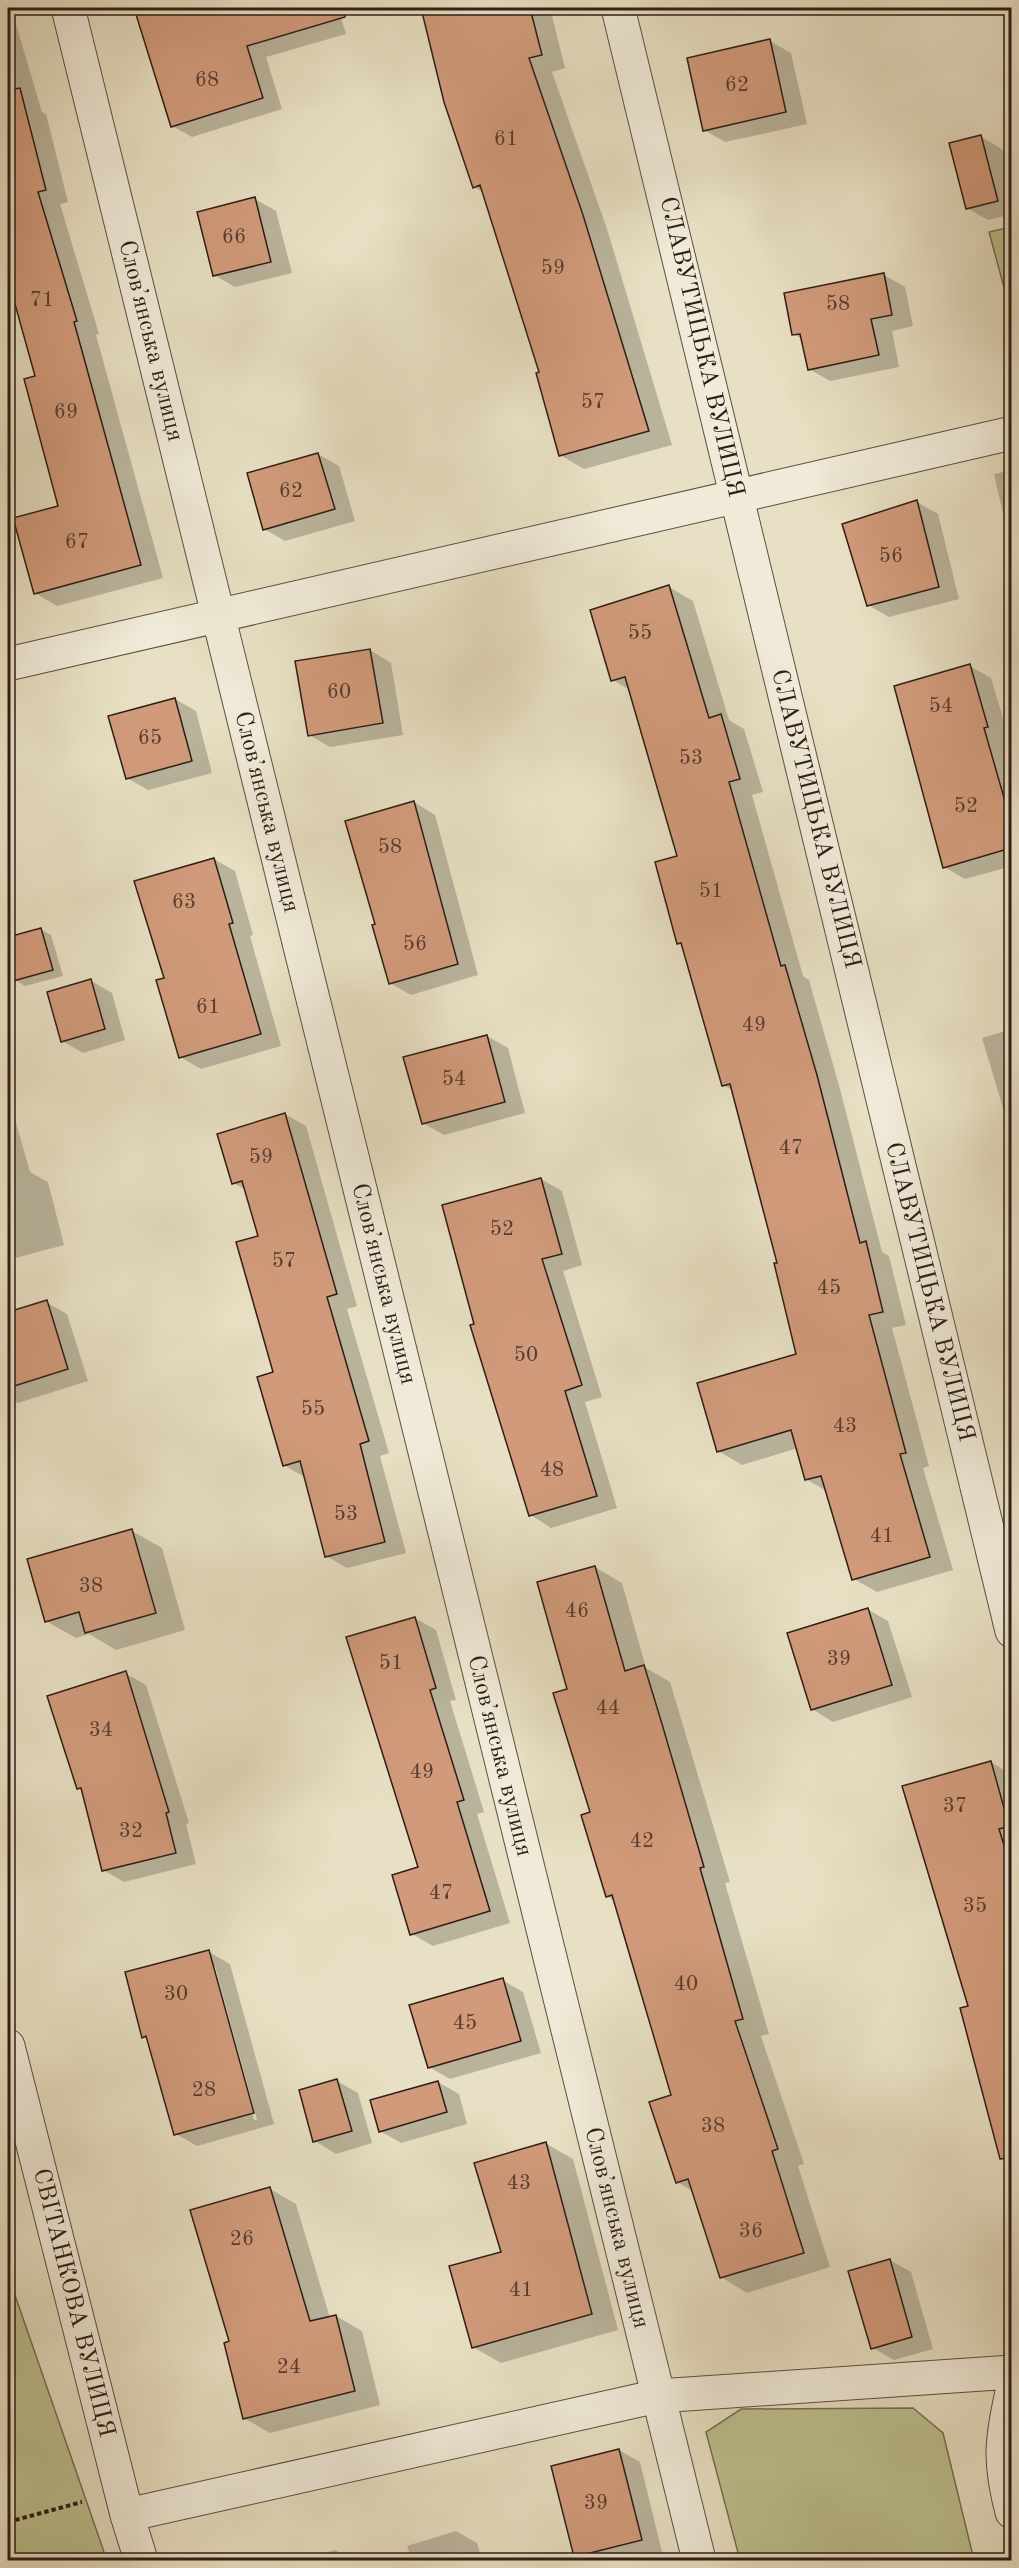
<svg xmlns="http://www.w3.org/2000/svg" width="1019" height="2568" font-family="'Old Standard TT',serif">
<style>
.green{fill:#bdc08f;stroke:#766e53;stroke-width:1.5}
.shadow{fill:#0003;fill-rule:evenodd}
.building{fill:#d19b7b;stroke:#2e1d17;stroke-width:1.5}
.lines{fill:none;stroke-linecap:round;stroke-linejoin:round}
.minor-casing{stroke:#5c4e42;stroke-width:35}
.path{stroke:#2e1d17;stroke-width:4;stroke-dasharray:4.5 3;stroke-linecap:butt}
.minor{stroke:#f0ebd9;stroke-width:33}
.labels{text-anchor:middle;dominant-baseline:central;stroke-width:5;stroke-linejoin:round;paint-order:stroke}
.number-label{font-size:21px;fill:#573c30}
.street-label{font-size:24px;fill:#2e1d17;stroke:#f0ebd9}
</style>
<rect width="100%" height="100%" fill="#e8e0c4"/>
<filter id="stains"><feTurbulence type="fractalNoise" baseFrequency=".00333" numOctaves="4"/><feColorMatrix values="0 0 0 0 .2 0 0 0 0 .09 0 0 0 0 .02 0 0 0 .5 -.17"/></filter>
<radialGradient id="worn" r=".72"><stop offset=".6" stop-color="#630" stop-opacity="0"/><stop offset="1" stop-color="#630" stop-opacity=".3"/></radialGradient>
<path class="green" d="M 1011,227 L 1012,227 L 1011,313 L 989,232 Z
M 8,2275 L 103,2549 L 106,2560 L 8,2560 Z
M 913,2408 L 943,2433 L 974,2560 L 740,2560 L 706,2432 L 741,2409 Z"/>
<path class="shadow" d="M 8,8 L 11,8 L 42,112 L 46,114 L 68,202 L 60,204 L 99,334 L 96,335 L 163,578 L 57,606 L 35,593 L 60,507 L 37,377 L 8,274 Z
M 137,8 L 338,8 L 346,34 L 266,57 L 282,109 L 192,137 L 172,126 Z
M 422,8 L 550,8 L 565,68 L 552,72 L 607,229 L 672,445 L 584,469 L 560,455 L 541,373 L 484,193 L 474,187 L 445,101 Z
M 748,8 L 771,8 L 755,12 Z
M 770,41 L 791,53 L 807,124 L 725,142 L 704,130 Z
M 981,137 L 1002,149 L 1012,186 L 1012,214 L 988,220 L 967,208 Z
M 255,199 L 276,211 L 292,273 L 235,287 L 214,275 Z
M 884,275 L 905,287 L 913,326 L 892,331 L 899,367 L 830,381 L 809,369 L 803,340 L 794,334 Z
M 318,454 L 339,466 L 355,521 L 285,541 L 264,529 Z
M 1012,470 L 1012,538 L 1008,536 L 994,474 Z
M 917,502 L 938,514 L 959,599 L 889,617 L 868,605 Z
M 669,587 L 693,601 L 729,720 L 744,729 L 763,792 L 752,795 L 803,976 L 809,980 L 840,1089 L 882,1252 L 889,1256 L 906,1325 L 892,1328 L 929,1466 L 923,1468 L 953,1570 L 877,1592 L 854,1579 L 828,1492 L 806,1479 L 798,1448 L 742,1465 L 718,1451 L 798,1355 L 778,1264 L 734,1091 L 723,1085 L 684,946 L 678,943 L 679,857 L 630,690 L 613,680 Z
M 370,650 L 391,663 L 403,735 L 330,747 L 309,735 Z
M 970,666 L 991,678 L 1009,738 L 1004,740 L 1012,765 L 1012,866 L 965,879 L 944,867 Z
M 175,699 L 196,711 L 212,773 L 148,790 L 127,778 Z
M 414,802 L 435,815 L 478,975 L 411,995 L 390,983 L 377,925 Z
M 214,859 L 235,871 L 253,935 L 250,936 L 281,1046 L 201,1069 L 180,1057 L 165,979 Z
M 40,929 L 51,935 L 63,976 L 25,986 L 15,980 L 8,956 L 8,938 Z
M 91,981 L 112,993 L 125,1040 L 83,1053 L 62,1041 Z
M 1012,1029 L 1012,1112 L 1003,1108 L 982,1038 Z
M 487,1036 L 508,1048 L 525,1113 L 444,1135 L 423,1123 Z
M 8,1095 L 30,1172 L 48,1182 L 64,1245 L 8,1260 Z
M 285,1114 L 306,1126 L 357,1306 L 347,1309 L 389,1453 L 380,1456 L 406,1553 L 347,1568 L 326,1556 L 306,1478 L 284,1465 L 260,1237 L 246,1190 L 233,1183 Z
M 541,1179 L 562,1191 L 582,1265 L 563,1271 L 602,1397 L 585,1402 L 617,1508 L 551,1528 L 531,1515 Z
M 46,1302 L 67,1314 L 88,1381 L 18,1403 L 8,1397 L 8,1314 Z
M 132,1531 L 162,1548 L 185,1630 L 116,1650 L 89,1634 L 76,1638 L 46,1621 Z
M 595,1567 L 622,1583 L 646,1668 L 670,1682 L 730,1882 L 725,1883 L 769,2034 L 761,2036 L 804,2164 L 798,2166 L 830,2267 L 747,2293 L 721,2277 L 694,2192 L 677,2182 L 673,2096 L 615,1901 L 607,1896 L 569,1690 Z
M 867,1609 L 888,1621 L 912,1697 L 833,1722 L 812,1709 Z
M 415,1618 L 436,1630 L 456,1700 L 450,1701 L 484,1812 L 477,1814 L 510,1923 L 433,1946 L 412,1934 L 420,1868 Z
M 125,1673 L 146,1685 L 189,1823 L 186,1824 L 196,1864 L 124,1882 L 103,1870 L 83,1791 L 78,1788 Z
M 991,1762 L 1012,1775 L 1012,2180 L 997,2110 L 970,2007 Z
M 209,1952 L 230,1964 L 274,2124 L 197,2146 L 176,2134 L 148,2040 L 143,2037 ZM 212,1966 L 215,1966 L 257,2120 L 254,2120 Z
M 502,1980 L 523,1992 L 541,2053 L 450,2079 L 429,2067 Z
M 337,2081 L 358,2093 L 372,2143 L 336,2154 L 315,2141 Z
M 438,2082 L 459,2094 L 467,2124 L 401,2143 L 380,2131 Z
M 545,2143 L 573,2159 L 618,2330 L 501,2363 L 473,2347 L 503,2253 Z
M 270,2189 L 296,2204 L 330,2318 L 336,2316 L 362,2331 L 380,2405 L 270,2433 L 244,2418 L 231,2342 Z
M 890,2260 L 911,2272 L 933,2349 L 894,2360 L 873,2348 Z
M 619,2450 L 640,2462 L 662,2552 L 658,2553 L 660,2560 L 576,2560 L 552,2467 Z
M 456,2531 L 477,2543 L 482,2560 L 412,2560 L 407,2546 Z
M 335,2550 L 354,2560 L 298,2560 Z"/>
<path class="building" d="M 134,8 L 344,8 L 345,17 L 247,46 L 263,98 L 171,127 Z
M 421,8 L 530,8 L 542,55 L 529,58 L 583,215 L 649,431 L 559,456 L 536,373 L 539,372 L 480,185 L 473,188 L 444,102 Z
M 770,39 L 786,112 L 703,131 L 687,58 Z
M 20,88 L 46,190 L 38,192 L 77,321 L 74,322 L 141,565 L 34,594 L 13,518 L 58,506 L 24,379 L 35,376 L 8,279 L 8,90 Z
M 981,135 L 998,201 L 966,209 L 949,143 Z
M 255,197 L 271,262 L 213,276 L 197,212 Z
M 884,273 L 892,315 L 871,319 L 879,355 L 808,370 L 800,334 L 792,335 L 784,293 Z
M 318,453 L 335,509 L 263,530 L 247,473 Z
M 917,500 L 939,587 L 867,606 L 842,524 Z
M 669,585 L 709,718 L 721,714 L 740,779 L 729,782 L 781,966 L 785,965 L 817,1075 L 860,1243 L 866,1241 L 883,1312 L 869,1315 L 906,1453 L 900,1454 L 930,1557 L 852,1580 L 821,1476 L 805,1480 L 791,1430 L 717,1452 L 697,1383 L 796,1354 L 774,1263 L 777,1263 L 730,1084 L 722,1086 L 681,943 L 677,944 L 655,862 L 677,856 L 625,677 L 611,681 L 590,610 Z
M 370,649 L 383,723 L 308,736 L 295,661 Z
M 970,664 L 988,727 L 984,728 L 1011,822 L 1011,848 L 943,868 L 894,686 Z
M 175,698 L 192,761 L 126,779 L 108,716 Z
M 414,801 L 458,964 L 389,984 L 372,925 L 375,924 L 345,821 Z
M 214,858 L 233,923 L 229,924 L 261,1034 L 179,1058 L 156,980 L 164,978 L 134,881 Z
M 41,928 L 53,970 L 13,981 L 8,961 L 8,937 Z
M 91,979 L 105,1029 L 61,1042 L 47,992 Z
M 487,1035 L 505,1102 L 422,1124 L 403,1057 Z
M 285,1113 L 337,1294 L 327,1297 L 369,1441 L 360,1444 L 385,1542 L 325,1557 L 300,1461 L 283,1466 L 257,1377 L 273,1372 L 236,1242 L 258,1236 L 242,1181 L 232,1184 L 217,1134 Z
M 541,1178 L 562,1254 L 542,1259 L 582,1385 L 565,1391 L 597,1496 L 529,1516 L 470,1325 L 474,1324 L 442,1205 Z
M 47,1300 L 68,1369 L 8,1388 L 8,1312 Z
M 132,1529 L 156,1613 L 85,1633 L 79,1612 L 45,1622 L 27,1559 Z
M 595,1566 L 625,1671 L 644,1665 L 662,1724 L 704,1867 L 700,1868 L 743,2019 L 735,2021 L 778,2149 L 772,2151 L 804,2253 L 720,2278 L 688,2179 L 676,2183 L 649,2102 L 671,2095 L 612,1895 L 606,1897 L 581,1815 L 590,1812 L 553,1693 L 567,1689 L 537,1582 Z
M 868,1608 L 892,1685 L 811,1710 L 787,1633 Z
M 415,1617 L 436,1688 L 430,1690 L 464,1800 L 457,1802 L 490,1911 L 410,1935 L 392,1875 L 418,1867 L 346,1637 Z
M 126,1671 L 169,1812 L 166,1813 L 176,1853 L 102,1871 L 81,1788 L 77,1789 L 47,1696 Z
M 991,1761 L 1009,1826 L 999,1829 L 1011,1868 L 1011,2158 L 1000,2159 L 960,2008 L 968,2006 L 902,1786 Z
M 209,1950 L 254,2113 L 174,2135 L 146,2036 L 142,2038 L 125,1972 Z
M 503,1978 L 521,2041 L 428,2068 L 409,2005 Z
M 337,2079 L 352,2131 L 313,2142 L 299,2090 Z
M 438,2081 L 447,2112 L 379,2132 L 370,2100 Z
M 546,2142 L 592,2314 L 472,2348 L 449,2266 L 501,2252 L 474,2163 Z
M 270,2187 L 310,2321 L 336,2315 L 355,2391 L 243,2419 L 224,2343 L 229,2341 L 190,2210 Z
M 890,2259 L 912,2337 L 871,2349 L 848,2271 Z
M 619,2449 L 642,2540 L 574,2557 L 551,2466 Z"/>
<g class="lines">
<g class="minor-casing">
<path id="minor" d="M 68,8 L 699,2560
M 618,8 L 1012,1631
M 8,664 L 1012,433
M 8,2046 L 127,2515 L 141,2560
M 1012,2392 C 1001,2442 999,2462 1012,2512
M 127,2515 L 658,2396 L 1012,2372"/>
</g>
<path class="path" d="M 8,2522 L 82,2502"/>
<use href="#minor" class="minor"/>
</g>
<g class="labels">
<g class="number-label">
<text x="207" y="80">68</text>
<text x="737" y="85">62</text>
<text x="506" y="139">61</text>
<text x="234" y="237">66</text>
<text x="553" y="268">59</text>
<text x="42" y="300">71</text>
<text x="838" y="304">58</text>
<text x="593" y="402">57</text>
<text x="66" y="412">69</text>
<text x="291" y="491">62</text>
<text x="77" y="542">67</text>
<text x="891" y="556">56</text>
<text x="640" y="633">55</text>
<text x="339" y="692">60</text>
<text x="941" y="706">54</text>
<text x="150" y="738">65</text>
<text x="691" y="758">53</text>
<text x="966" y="806">52</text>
<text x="390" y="847">58</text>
<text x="711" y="891">51</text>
<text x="184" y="902">63</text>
<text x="415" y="944">56</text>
<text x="208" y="1007">61</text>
<text x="754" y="1025">49</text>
<text x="454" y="1079">54</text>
<text x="791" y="1148">47</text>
<text x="261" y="1157">59</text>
<text x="502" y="1229">52</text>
<text x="284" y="1261">57</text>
<text x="829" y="1288">45</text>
<text x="526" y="1355">50</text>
<text x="313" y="1409">55</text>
<text x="845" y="1426">43</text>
<text x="552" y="1470">48</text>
<text x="346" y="1514">53</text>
<text x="882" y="1536">41</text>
<text x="91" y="1586">38</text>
<text x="577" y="1611">46</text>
<text x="839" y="1659">39</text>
<text x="391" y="1663">51</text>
<text x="608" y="1708">44</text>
<text x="101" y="1730">34</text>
<text x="422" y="1772">49</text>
<text x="955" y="1806">37</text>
<text x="131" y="1831">32</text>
<text x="642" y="1841">42</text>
<text x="441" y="1893">47</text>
<text x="975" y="1906">35</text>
<text x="686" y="1984">40</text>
<text x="176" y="1994">30</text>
<text x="465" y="2023">45</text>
<text x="204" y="2090">28</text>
<text x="713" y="2126">38</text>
<text x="519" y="2183">43</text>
<text x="751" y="2231">36</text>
<text x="242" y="2239">26</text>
<text x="521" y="2290">41</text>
<text x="289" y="2367">24</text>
<text x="596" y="2503">39</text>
</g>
<g class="street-label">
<text transform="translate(150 341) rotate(76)">Словʼянська вулиця</text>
<text transform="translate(701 347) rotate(77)">СЛАВУТИЦЬКА ВУЛИЦЯ</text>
<text transform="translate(266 812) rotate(76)">Словʼянська вулиця</text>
<text transform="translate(815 819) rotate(76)">СЛАВУТИЦЬКА ВУЛИЦЯ</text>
<text transform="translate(383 1284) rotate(76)">Словʼянська вулиця</text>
<text transform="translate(929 1292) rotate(76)">СЛАВУТИЦЬКА ВУЛИЦЯ</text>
<text transform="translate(499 1756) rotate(76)">Словʼянська вулиця</text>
<text transform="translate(616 2228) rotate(76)">Словʼянська вулиця</text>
<text transform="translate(73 2303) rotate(76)">СВІТАНКОВА ВУЛИЦЯ</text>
</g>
</g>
<rect width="1019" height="2568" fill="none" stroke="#e8e0c4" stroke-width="30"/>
<rect x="9" y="9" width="1001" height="2550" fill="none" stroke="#2e1d17" stroke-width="3"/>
<rect x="15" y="15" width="989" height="2538" fill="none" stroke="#2e1d17" stroke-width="1.5"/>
<rect width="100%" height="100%" filter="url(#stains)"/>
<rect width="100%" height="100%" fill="url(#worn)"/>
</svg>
